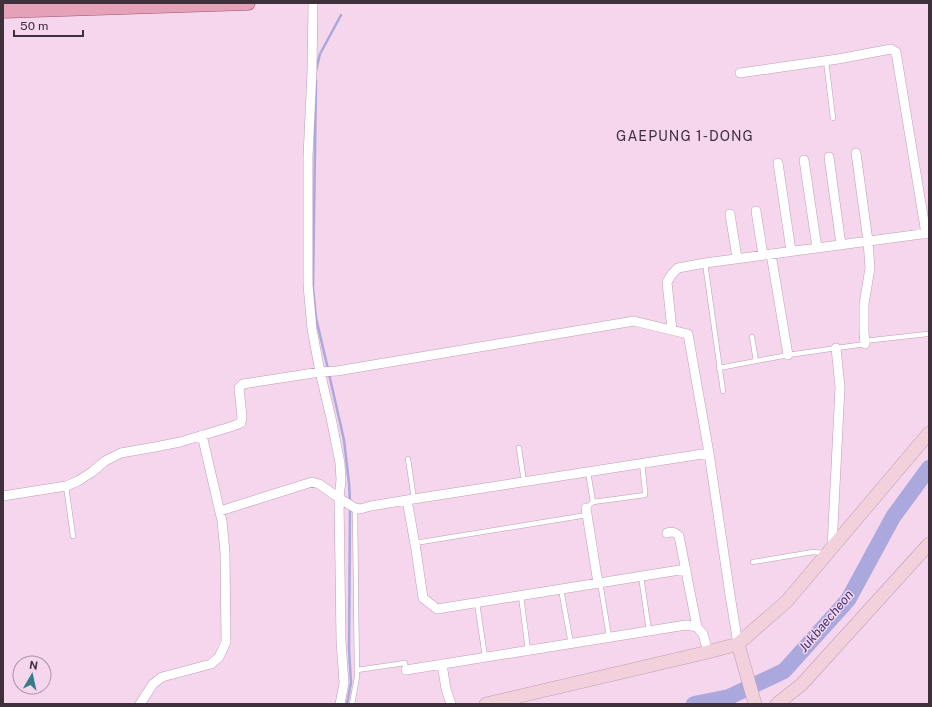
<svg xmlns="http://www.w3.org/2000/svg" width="932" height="707" font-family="'Public Sans',sans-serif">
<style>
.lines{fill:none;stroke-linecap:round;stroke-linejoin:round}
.stream{stroke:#aaa8dd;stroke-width:2.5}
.river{stroke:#aaa8dd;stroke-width:16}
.lane-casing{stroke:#bd9eb4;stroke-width:5.5}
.street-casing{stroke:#bd9eb4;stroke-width:10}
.secondary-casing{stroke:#bd9eb4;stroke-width:14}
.primary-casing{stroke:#a0516e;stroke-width:15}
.lane{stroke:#fff;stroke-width:4.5}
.street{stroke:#fff;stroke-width:9}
.secondary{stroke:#f2d0dc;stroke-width:13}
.primary{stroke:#e5a1b8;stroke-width:14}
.labels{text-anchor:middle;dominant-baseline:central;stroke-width:3;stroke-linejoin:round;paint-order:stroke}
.water-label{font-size:13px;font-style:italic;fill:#3d3575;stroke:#f6d6ed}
.quarter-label{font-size:14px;letter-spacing:1px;fill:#3e313b;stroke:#f6d6ed}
</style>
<rect width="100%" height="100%" fill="#f6d6ed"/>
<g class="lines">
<path class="stream" d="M 316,71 L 320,54 L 341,15
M 316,80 L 313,288 L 316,318 L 328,369
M 329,374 L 344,440 L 349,483 L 350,501
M 347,704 L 351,683 L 349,649 L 350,508"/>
<path class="river" d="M 694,704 L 729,697 L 784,671 L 848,600 L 893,517 L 929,468"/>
<g class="lane-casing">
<path id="lane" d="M 826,61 L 833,118
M 705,263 L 723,391
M 752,337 L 756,361
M 864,341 L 927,334
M 719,368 L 788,355 L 865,344
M 519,448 L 524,482
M 408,459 L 414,499
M 66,486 L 73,536
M 593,502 L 645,495 L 645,491 L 642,463
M 586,508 L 593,502 L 588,472
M 415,543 L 587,515
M 753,562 L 813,552 L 824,553
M 641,576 L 649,631
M 598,583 L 601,588 L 609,637
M 561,589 L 571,644
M 521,596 L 528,650
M 477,603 L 485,657
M 357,670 L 405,663 L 406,670
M 352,704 L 357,677 L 355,508"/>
</g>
<g class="street-casing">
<path id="street" d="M 313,3 L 312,71 L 308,157 L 308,285 L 312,329 L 320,372 L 331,418 L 340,463 L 341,480 L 339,498 L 341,641 L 344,683 L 340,704
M 740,73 L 838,59 L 891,49 L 896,52 L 926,234
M 856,153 L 868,241 L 870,268 L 864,304 L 864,332 L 865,344
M 829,157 L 841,245
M 804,160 L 817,248
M 778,163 L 791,251
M 756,211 L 763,255
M 730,214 L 737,258
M 771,254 L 788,355
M 672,330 L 667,282 L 672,274 L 678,268 L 705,263 L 929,233
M 709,453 L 730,595 L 738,644
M 3,496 L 66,486 L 78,481 L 92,472 L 105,461 L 121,453 L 155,447 L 180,442 L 230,427 L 241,423 L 242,417 L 239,388 L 243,384 L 320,372 L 337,371 L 634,321 L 688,334 L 709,453 L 407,500 L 371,506 L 360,509 L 355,508 L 339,498 L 319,484 L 312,482 L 220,511
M 407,500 L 416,550 L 423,598 L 437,609 L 686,569
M 586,508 L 598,583
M 667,533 C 672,531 675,532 679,536 L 697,627 L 703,634 L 708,652
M 832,547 L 840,387 L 836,348
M 442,664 L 446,689 L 451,704
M 406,670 L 686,625 L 697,627
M 140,704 L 153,684 L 162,677 L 211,664 L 219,657 L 226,642 L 225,553 L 222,521 L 202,435"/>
</g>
<g class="secondary-casing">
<path id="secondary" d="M 738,644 L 755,704
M 486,704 L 708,652 L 738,644 L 787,601 L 929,433
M 777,704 L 802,684 L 929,544"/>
</g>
<g class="primary-casing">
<path id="primary" d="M 3,11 L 248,3"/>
</g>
<use href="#lane" class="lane"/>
<use href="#street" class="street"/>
<use href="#secondary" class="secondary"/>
<use href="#primary" class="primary"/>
</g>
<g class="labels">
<g class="water-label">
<text transform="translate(826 621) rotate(-50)">Jukbaecheon</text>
</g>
<g class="quarter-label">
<text x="685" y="136">GAEPUNG 1-DONG</text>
</g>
</g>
<rect width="932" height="707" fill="none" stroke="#3e313b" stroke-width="8"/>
<g transform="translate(32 675) rotate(9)"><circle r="19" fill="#f6d6ed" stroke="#ac94a6"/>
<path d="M0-3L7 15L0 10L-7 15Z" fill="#377d89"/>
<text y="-6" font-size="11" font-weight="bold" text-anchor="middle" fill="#3e313b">N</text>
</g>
<path d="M14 30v6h69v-6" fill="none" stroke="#3e313b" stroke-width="2"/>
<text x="20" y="30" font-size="12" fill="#3e313b" stroke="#f6d6ed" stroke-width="3" paint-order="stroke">50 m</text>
</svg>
